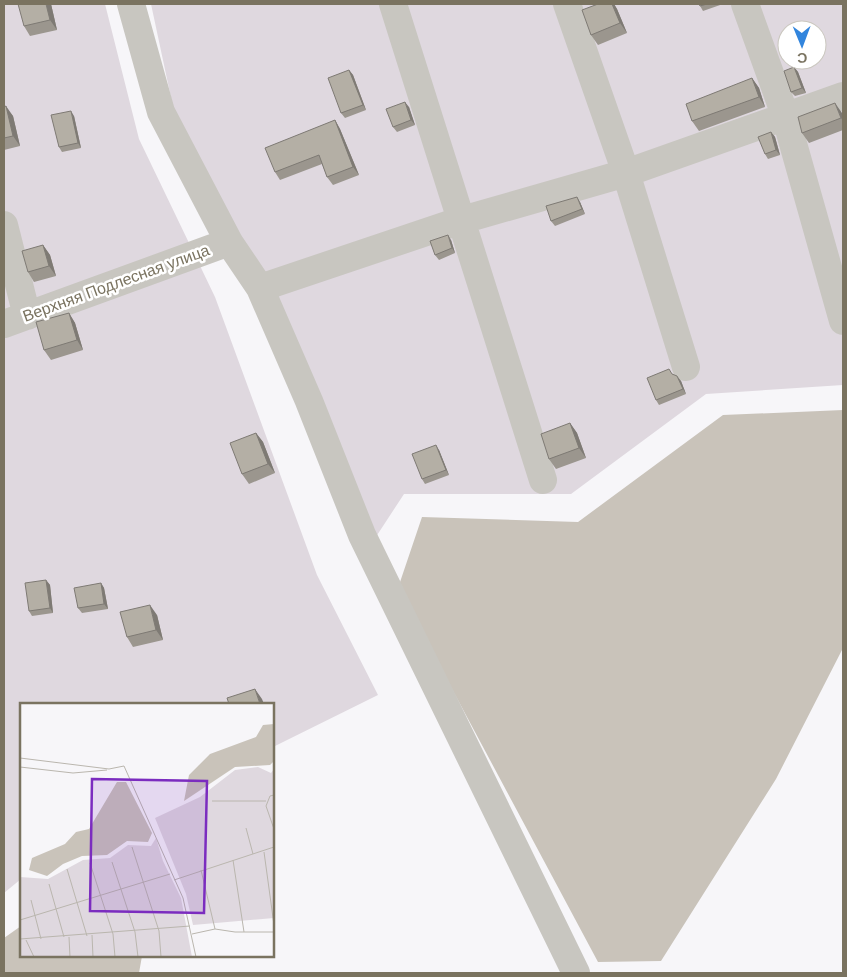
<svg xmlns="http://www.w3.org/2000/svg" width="847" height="977" font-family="Arial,sans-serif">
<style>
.green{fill:#dfd8df;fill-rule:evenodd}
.water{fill:#c9c3ba}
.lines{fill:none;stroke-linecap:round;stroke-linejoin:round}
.minor{stroke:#c8c6c0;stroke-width:28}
.wall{fill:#9b968e}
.shaded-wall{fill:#7e7a74}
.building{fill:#b4afa5;stroke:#7e7a74}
.labels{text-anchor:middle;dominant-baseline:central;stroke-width:5;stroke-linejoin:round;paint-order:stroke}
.street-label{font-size:16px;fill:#7a7360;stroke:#fff}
.inset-road{fill:none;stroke:#bab6ae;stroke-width:1}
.view{fill:#7b2cbf;fill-opacity:0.15;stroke:#7b2cbf;stroke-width:2.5}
.inset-edge{fill:none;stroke:#7a7360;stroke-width:2.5}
</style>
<rect width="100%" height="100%" fill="#f7f6f9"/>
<path class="green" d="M 4,4 L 105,4 L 139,139 L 215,297 L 317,575 L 378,695 L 273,747 L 272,704 L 21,704 L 21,879 L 4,893 Z
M 151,4 L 843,4 L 843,385 L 706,394 L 571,494 L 404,494 L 368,549 L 173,107 ZM 787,30 L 817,30 L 817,60 L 787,60 Z"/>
<path class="water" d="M 843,410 L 843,648 L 776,779 L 661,961 L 598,962 L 398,588 L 422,517 L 578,522 L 723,415 Z
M 21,926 L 21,956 L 142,956 L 139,973 L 4,973 L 4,938 Z"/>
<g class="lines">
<path class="minor" d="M 131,4 L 161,112 L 229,242 L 260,288 L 309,401 L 362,535 L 576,973
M 393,4 L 543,480
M 567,4 L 626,173 L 686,367
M 745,4 L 785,115 L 843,321
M 4,225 L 27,316
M 260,288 L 462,220 L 626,173 L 843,96
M 4,324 L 229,242"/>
</g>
<path class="wall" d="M 51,4 L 57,30 L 30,36 L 24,26 Z
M 598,4 L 614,4 L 617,9 L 627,33 L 598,45 L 591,35 Z
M 699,4 L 723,4 L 703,11 Z
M 794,67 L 798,72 L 806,93 L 795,96 L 791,92 Z
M 349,70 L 353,75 L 366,110 L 345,118 L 341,113 Z
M 752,78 L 759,88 L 765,107 L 699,131 L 692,121 Z
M 4,107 L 13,116 L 20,146 L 4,150 Z
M 409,107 L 415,125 L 397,132 L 393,127 Z
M 842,113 L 843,116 L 843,130 L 809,143 L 802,133 Z
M 74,116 L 81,148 L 62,152 L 59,147 Z
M 335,120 L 340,129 L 359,175 L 333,185 L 327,177 L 322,164 L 280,180 L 275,172 Z
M 771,132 L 775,137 L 780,155 L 768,159 L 765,154 Z
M 580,202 L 585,214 L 555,226 L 551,221 Z
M 451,240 L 455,253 L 439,260 L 435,255 Z
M 43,245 L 50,255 L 56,276 L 34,282 L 28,272 Z
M 69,313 L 75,323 L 83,350 L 51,360 L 44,350 Z
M 672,374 L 681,381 L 686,394 L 659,405 L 656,400 Z
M 570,423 L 577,433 L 586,458 L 556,469 L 549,459 Z
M 256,433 L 263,442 L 275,473 L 249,484 L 242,474 Z
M 439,450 L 449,475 L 425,484 L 422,479 Z
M 46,580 L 50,585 L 53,613 L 32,616 L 29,611 Z
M 101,583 L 104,588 L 108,609 L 82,613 L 78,608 Z
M 157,615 L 163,640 L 133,647 L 127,637 Z"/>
<path class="shaded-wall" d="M 46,4 L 51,4 L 57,30 L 50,20 Z
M 612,4 L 614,4 L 617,9 L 627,33 L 620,23 Z
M 794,67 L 798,72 L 806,93 L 802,88 Z
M 349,70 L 353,75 L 366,110 L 363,105 Z
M 752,78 L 759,88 L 765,107 L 759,97 Z
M 405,102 L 409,107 L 415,125 L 411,120 Z
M 835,103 L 842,113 L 843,116 L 843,121 L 841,118 Z
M 6,106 L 13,116 L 20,146 L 13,136 Z
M 71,111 L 74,116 L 81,148 L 78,143 Z
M 335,120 L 340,129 L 359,175 L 353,167 Z
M 771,132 L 775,137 L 780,155 L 776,150 Z
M 577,197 L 580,202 L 585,214 L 582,209 Z
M 448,235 L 451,240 L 455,253 L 452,248 Z
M 43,245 L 50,255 L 56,276 L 49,266 Z
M 69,313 L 75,323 L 83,350 L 77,340 Z
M 677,376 L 681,381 L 686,394 L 683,389 Z
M 570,423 L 577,433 L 586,458 L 579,448 Z
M 256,433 L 263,442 L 275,473 L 268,464 Z
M 436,445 L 439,450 L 449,475 L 446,470 Z
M 46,580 L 50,585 L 53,613 L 50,608 Z
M 101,583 L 104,588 L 108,609 L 104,604 Z
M 150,605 L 157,615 L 163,640 L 156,630 Z
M 255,689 L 262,699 L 264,704 L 260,704 Z"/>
<path class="building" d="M 18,4 L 46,4 L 50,20 L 24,26 Z
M 598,4 L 612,4 L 620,23 L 591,35 L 582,10 Z
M 699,4 L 707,4 L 700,6 Z
M 794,67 L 802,88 L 791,92 L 784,71 Z
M 349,70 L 363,105 L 341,113 L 328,78 Z
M 752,78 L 759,97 L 692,121 L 686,104 Z
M 405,102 L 411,120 L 393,127 L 386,109 Z
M 835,103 L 841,118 L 802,133 L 798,117 Z
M 6,106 L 13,136 L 4,138 L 4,107 Z
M 71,111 L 78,143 L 59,147 L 51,115 Z
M 335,120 L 353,167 L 327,177 L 319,155 L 275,172 L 265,148 Z
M 771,132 L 776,150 L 765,154 L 758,137 Z
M 577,197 L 582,209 L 551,221 L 546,206 Z
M 448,235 L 452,248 L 435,255 L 430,241 Z
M 43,245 L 49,266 L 28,272 L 22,251 Z
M 69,313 L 77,340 L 44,350 L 36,322 Z
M 669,369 L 672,374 L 677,376 L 683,389 L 656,400 L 647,378 Z
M 570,423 L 579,448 L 549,459 L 541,434 Z
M 256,433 L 268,464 L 242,474 L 230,443 Z
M 436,445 L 446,470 L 422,479 L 412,454 Z
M 46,580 L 50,608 L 29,611 L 25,583 Z
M 101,583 L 104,604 L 78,608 L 74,588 Z
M 150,605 L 156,630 L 127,637 L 120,612 Z
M 255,689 L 260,704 L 229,704 L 227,698 Z"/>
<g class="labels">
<g class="street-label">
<text transform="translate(116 283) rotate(-20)">Верхняя Подлесная улица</text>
</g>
</g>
<g transform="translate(20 703)">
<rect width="254" height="254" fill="#f7f6f9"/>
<path d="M 238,64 L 251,70 L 254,66 L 254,215 L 173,222 L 166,191 L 135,115 L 180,94 L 215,67 ZM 136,135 L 143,158 L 161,195 L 172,254 L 0,254 L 0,174 L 28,176 L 63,157 L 90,155 L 108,142 L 131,143 Z" fill="#dfd8df"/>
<path d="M 254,21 L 254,58 L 250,62 L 215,64 L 164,98 L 169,72 L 190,51 L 236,34 L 243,22 ZM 97,79 L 106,79 L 132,130 L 128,139 L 107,138 L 87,152 L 62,153 L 43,161 L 27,173 L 9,167 L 12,155 L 45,141 L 56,129 L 69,126 Z" fill="#c9c3ba"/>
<path class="inset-road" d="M 0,55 L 89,66 L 104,63 L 163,195 L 176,254M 0,64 L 53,70 L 87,67M 254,92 L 250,93 L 246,103 L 254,126M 192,98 L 246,98M 226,125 L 233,151M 112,144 L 139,228 L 141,254M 244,149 L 254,222M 213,157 L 224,229M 92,159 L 115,229 L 118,254M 70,160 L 93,231 L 95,254M 47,166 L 67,233M 181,167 L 195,226M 154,177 L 254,144M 29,181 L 44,234M 11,197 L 21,236M 0,217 L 150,171M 172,231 L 195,226 L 215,229 L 254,229M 72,232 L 73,254M 49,234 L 50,254M 0,236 L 170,223M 6,237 L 14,254"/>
<path class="view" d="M 72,76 L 187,78 L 184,210 L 70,208 Z"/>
<rect width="254" height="254" class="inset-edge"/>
</g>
<rect width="847" height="977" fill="none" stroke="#7a7360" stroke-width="10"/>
<g transform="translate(802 45) rotate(179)"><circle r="24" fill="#ffffff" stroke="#cac7bf"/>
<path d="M0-4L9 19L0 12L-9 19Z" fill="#3285dd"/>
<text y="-8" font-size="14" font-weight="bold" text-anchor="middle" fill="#7a7360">С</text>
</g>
</svg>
